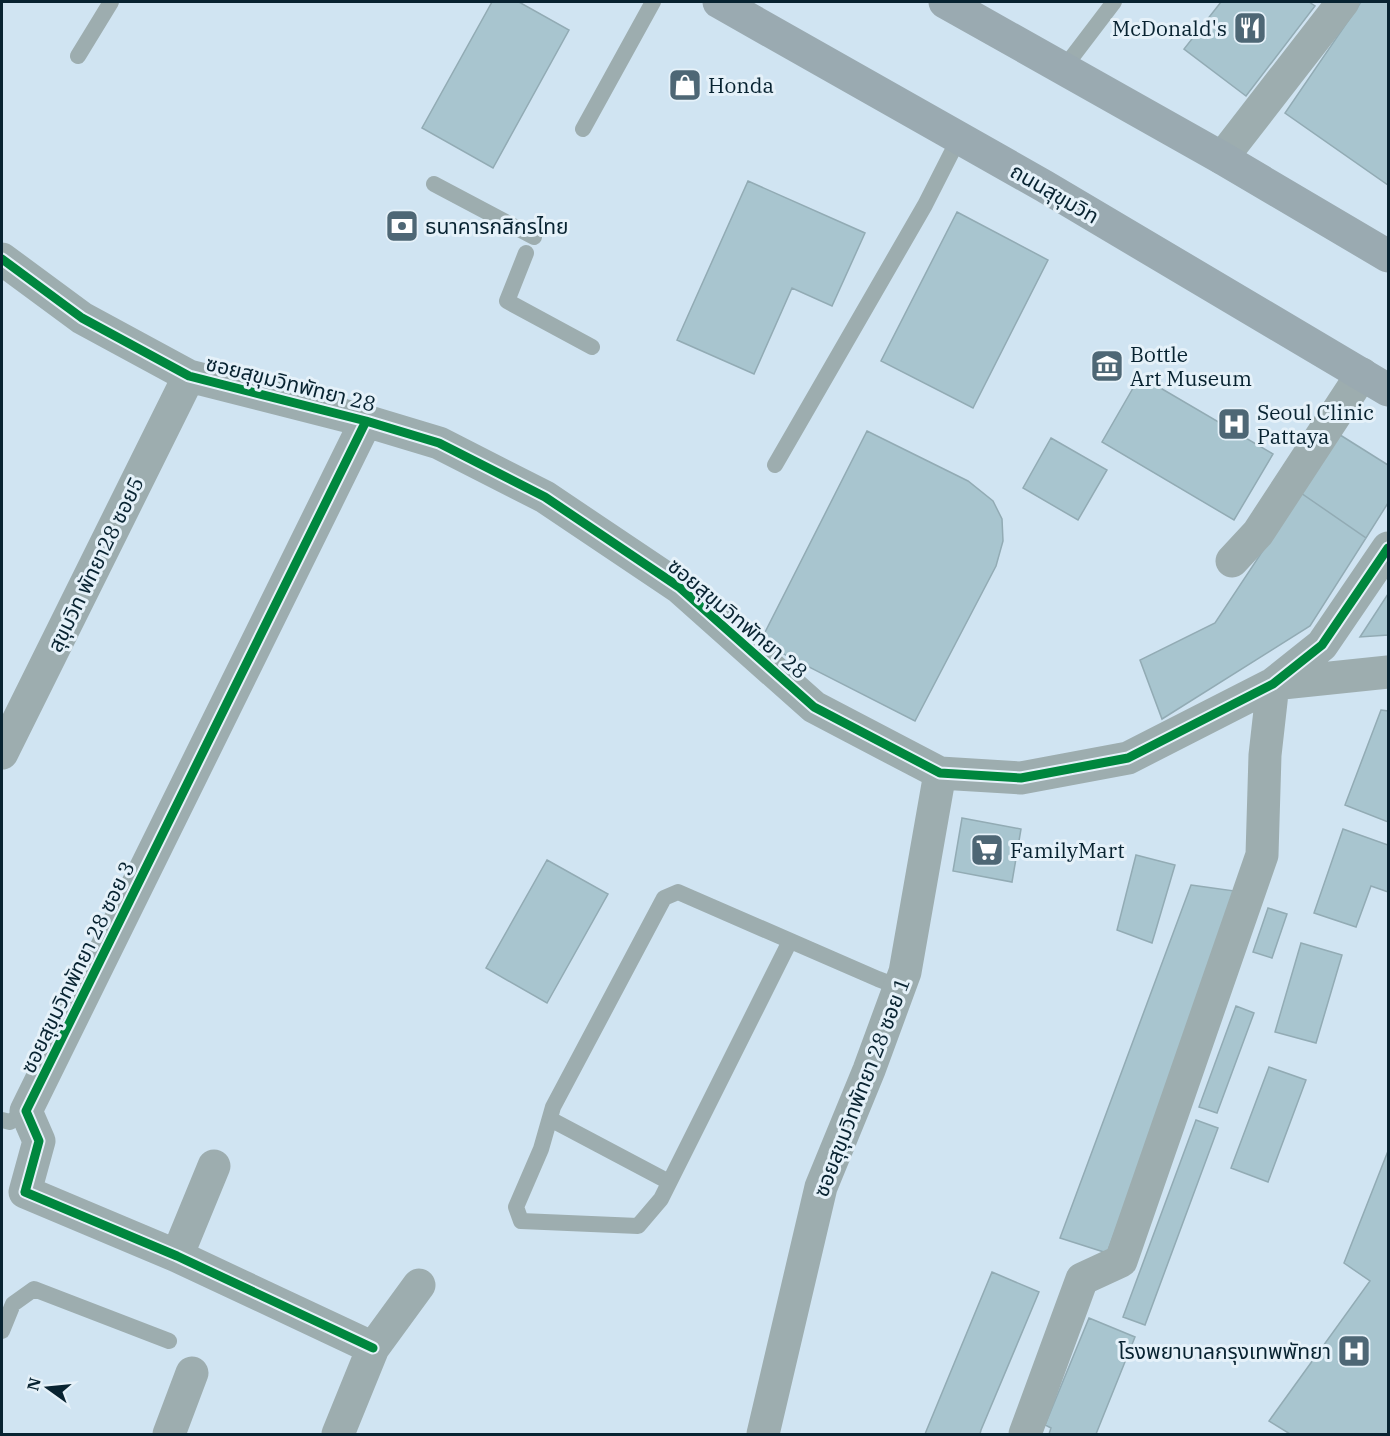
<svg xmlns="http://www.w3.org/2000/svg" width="1390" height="1436" font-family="'IBM Plex Serif','Noto Sans Thai',serif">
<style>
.building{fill:#a8c5cf;stroke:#92abb4;stroke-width:1.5}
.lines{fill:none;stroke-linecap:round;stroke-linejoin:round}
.lane{stroke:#9dadaf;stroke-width:16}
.street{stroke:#9dadaf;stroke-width:33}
.highway{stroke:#9aaab1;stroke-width:33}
.cycleway-casing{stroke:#e5f1f9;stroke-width:13}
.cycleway{stroke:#00873e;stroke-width:9}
.labels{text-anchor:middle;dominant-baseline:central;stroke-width:6;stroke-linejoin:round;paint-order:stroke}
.poi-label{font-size:21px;fill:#082331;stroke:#e5f1f9;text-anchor:start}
.street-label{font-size:21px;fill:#082331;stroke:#e5f1f9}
</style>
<rect width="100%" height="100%" fill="#d0e4f2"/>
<path class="building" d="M 492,2 L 519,2 L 569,30 L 493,168 L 422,128 Z
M 1221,2 L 1309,2 L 1315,6 L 1246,96 L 1184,49 Z
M 1361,2 L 1388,2 L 1388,185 L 1285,113 Z
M 748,181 L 865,233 L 832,306 L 792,288 L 754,374 L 677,340 Z
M 957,212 L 1048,260 L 973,408 L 881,361 Z
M 1140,376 L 1273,454 L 1234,520 L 1102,442 Z
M 867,431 L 968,481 L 993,501 L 1002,519 L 1003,541 L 996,566 L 915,721 L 760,642 Z
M 1337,433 L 1388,465 L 1388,503 L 1366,538 L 1301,493 Z
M 1051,438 L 1107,470 L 1078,520 L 1023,488 Z
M 1301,493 L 1366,538 L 1310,626 L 1162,719 L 1140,660 L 1215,623 Z
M 1388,594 L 1388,635 L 1360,637 Z
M 1381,710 L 1388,711 L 1388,822 L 1345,805 Z
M 962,818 L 1021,829 L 1012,882 L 953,871 Z
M 1343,829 L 1388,845 L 1388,892 L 1371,886 L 1356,927 L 1314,913 Z
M 1136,855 L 1175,865 L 1152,943 L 1117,930 Z
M 547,860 L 608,894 L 547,1003 L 486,968 Z
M 1191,885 L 1242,892 L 1107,1253 L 1060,1238 Z
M 1268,908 L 1287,914 L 1272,958 L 1253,952 Z
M 1301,943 L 1342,955 L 1316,1043 L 1275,1032 Z
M 1236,1006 L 1254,1013 L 1217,1113 L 1199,1107 Z
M 1269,1067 L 1306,1080 L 1268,1182 L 1231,1168 Z
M 1196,1120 L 1218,1128 L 1145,1325 L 1123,1317 Z
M 1388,1151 L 1388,1434 L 1290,1434 L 1269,1421 L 1370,1281 L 1344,1263 Z
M 992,1272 L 1039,1292 L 981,1430 L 980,1434 L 925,1434 Z
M 1089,1318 L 1135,1337 L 1096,1434 L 1049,1434 L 1051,1428 L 1045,1425 Z"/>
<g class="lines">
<path class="lane" d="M 78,56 L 111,2
M 1063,69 L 1114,2
M 583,129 L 653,2
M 434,184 L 534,237
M 526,253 L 507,301 L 592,347
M 775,465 L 925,205 L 959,138
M 790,941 L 661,1199 L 638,1226 L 521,1221 L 516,1207 L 541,1149 L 553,1107 L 664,898 L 678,892 L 878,979 L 899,987
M 550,1119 L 669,1182
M 2,1120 L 10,1122 L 26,1111
M 2,1331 L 13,1304 L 34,1289 L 169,1341"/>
<path class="street" d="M 1222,158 L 1343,2
M 2,259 L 82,318 L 189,376 L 366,421 L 439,443 L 545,497 L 679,587 L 814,707 L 940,773 L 1021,778 L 1128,758 L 1273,684 L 1322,645 L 1388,548
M 366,421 L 26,1111 L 39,1141 L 25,1192 L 177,1256 L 373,1348
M 1232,561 L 1258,533 L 1362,374
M 2,753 L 189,376
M 177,1256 L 214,1166
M 169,1434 L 192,1373
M 338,1434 L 373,1348 L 419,1285
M 763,1434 L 821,1187 L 869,1070 L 905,972 L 940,773
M 1025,1434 L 1082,1279 L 1121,1261 L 1262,855 L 1265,755 L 1273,684 L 1388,672"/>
<path class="highway" d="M 719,2 L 1044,186 L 1388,390
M 945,2 L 1222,158 L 1388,256"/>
<g class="cycleway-casing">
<path id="cycleway" d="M 2,259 L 82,318 L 189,376 L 366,421 L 439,443 L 545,497 L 679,587 L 814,707 L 940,773 L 1021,778 L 1128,758 L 1273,684 L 1322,645 L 1388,548
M 366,421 L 26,1111 L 39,1141 L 25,1192 L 177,1256 L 373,1348"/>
</g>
<use href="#cycleway" class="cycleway"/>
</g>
<defs>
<g id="restaurant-square" transform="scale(1.725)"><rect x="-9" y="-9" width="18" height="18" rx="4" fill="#4e6775" stroke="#e5f1f9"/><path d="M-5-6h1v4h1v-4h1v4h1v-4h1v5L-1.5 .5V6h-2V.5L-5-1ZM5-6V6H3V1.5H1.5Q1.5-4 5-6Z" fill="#fff"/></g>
<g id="shop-square" transform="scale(1.725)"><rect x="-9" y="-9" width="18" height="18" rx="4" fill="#4e6775" stroke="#e5f1f9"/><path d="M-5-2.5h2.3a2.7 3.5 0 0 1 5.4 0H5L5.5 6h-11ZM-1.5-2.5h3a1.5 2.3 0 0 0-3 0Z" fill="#fff"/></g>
<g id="bank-square" transform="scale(1.725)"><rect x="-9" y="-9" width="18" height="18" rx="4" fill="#4e6775" stroke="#e5f1f9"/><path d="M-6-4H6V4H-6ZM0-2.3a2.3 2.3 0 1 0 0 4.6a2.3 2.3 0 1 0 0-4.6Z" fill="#fff"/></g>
<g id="museum-square" transform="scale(1.725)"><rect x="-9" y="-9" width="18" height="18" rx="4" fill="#4e6775" stroke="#e5f1f9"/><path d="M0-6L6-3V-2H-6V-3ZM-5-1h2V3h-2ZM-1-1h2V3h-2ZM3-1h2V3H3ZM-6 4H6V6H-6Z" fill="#fff"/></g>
<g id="hospital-square" transform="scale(1.725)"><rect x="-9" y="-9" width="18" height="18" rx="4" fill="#4e6775" stroke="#e5f1f9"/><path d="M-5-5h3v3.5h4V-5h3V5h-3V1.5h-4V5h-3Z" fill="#fff"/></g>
<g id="supermarket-square" transform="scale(1.725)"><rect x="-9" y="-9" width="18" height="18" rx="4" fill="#4e6775" stroke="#e5f1f9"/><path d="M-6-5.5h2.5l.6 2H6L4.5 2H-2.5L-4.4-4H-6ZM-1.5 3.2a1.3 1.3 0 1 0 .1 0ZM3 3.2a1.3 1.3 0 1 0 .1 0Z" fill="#fff"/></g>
</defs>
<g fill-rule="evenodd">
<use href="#restaurant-square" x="1250" y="28"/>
<use href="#shop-square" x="685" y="85"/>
<use href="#bank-square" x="402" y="226"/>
<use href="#museum-square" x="1107" y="366"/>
<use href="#hospital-square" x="1234" y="424"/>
<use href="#supermarket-square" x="987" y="850"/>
<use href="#hospital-square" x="1354" y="1351"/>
</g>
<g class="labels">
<g class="poi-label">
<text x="1227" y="28" text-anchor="end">McDonald's</text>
<text x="708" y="85">Honda</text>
<text x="425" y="226">ธนาคารกสิกรไทย</text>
<text x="1130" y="354">Bottle<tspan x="1130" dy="24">Art Museum</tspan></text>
<text x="1257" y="412">Seoul Clinic<tspan x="1257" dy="24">Pattaya</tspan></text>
<text x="1010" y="850">FamilyMart</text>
<text x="1331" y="1351" text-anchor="end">โรงพยาบาลกรุงเทพพัทยา</text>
</g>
<g class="street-label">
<text transform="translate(1055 193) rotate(30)">ถนนสุขุมวิท</text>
<text transform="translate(291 383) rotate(14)">ซอยสุขุมวิทพัทยา 28</text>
<text transform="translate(95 564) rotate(-64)">สุขุมวิท พัทยา28 ซอย5</text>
<text transform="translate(738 618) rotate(40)">ซอยสุขุมวิทพัทยา 28</text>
<text transform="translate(77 967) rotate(-64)">ซอยสุขุมวิทพัทยา 28 ซอย 3</text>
<text transform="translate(861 1087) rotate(-69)">ซอยสุขุมวิทพัทยา 28 ซอย 1</text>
</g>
</g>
<rect width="1390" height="1436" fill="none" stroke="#082331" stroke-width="6"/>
<g transform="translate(48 1388) rotate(285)" stroke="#e5f1f9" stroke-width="4.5" paint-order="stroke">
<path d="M0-4.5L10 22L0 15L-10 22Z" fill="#082331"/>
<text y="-9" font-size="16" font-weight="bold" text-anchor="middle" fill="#082331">N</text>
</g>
</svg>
